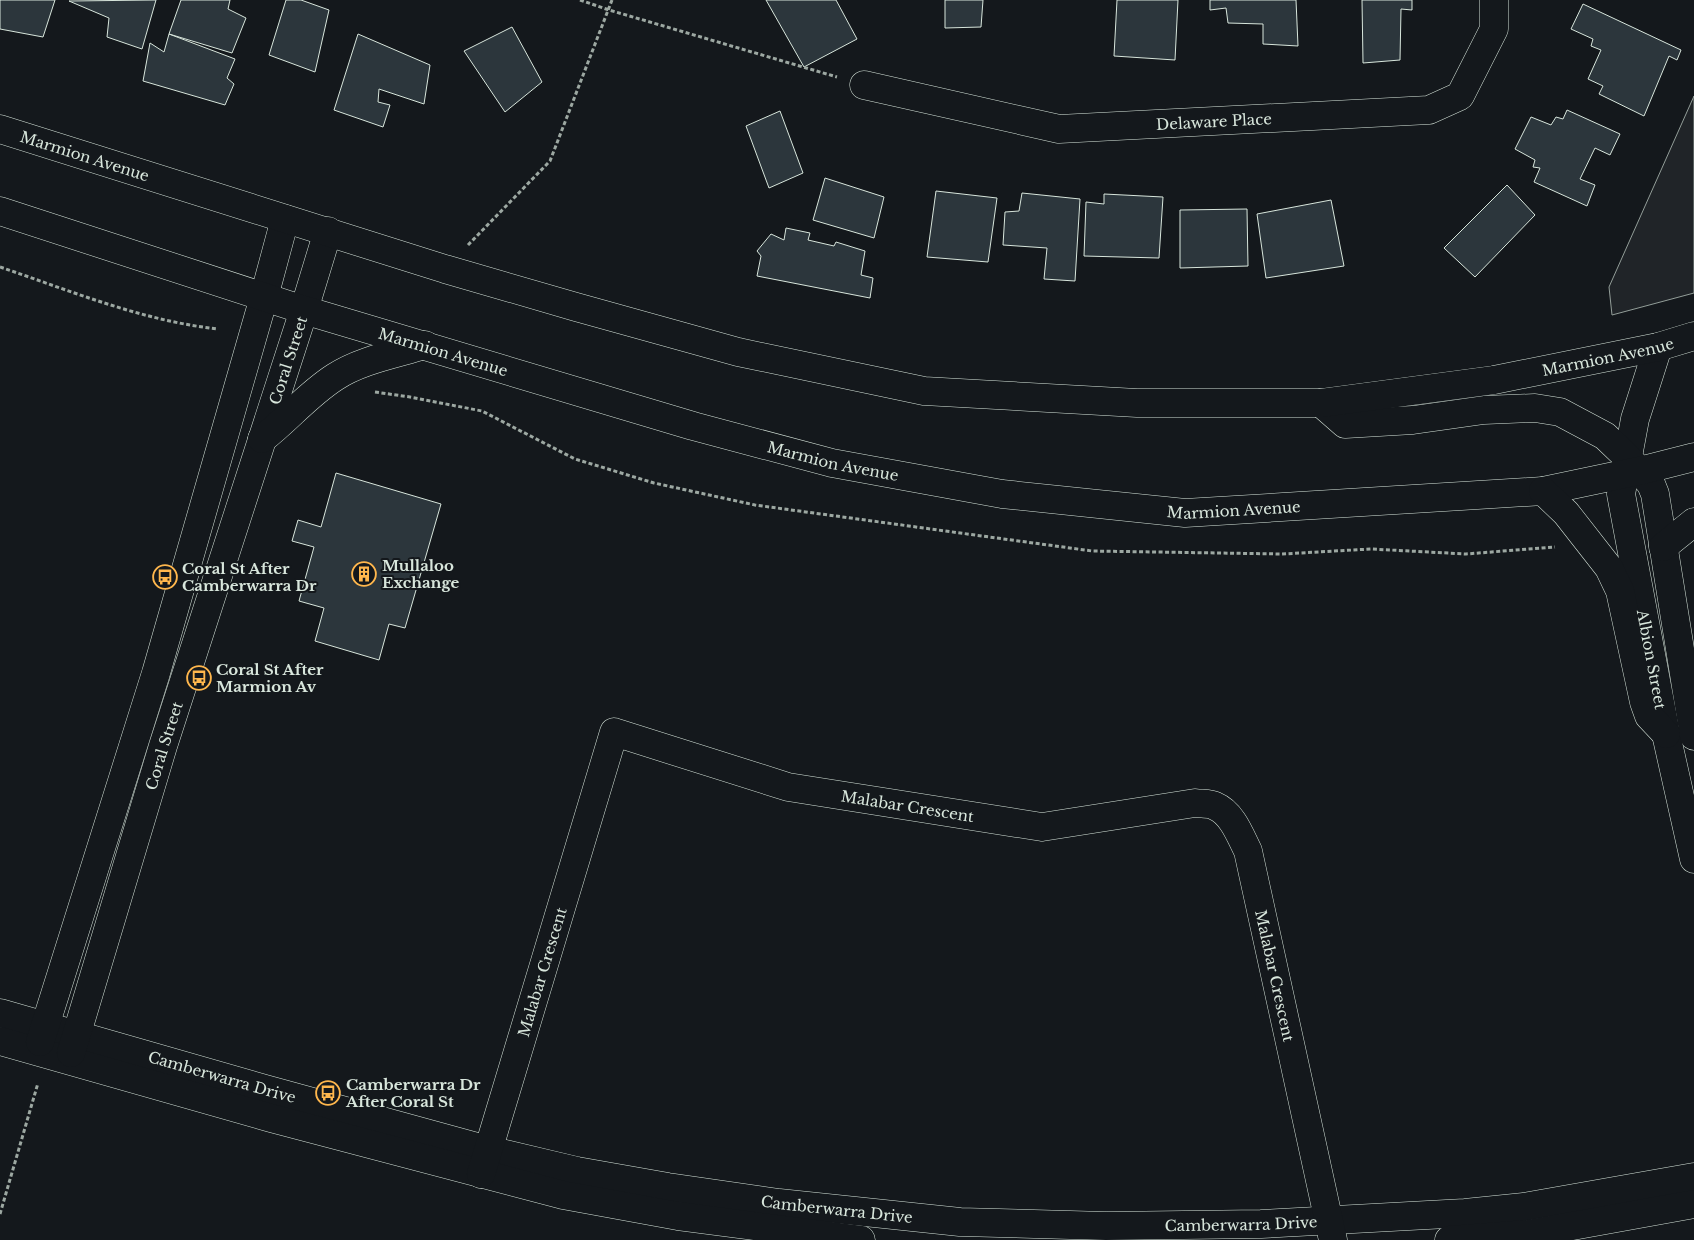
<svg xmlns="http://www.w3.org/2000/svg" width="1694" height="1240" viewBox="0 0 1694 1240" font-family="'Libre Baskerville',serif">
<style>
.green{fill:#202428;stroke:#939e99}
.building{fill:#2c363c;stroke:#d8e6dc}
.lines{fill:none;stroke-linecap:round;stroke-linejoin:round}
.minor-casing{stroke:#d8e6dc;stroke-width:29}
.highway-casing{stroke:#d8e6dc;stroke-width:29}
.path{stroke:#9da8a2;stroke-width:3;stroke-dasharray:4 2.5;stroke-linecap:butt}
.minor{stroke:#14181c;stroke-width:28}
.highway{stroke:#14181c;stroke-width:28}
.labels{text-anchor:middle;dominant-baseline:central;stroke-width:4;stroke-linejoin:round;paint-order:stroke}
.street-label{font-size:15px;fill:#d8e6dc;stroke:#14181c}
.poi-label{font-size:15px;font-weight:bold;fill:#d8e6dc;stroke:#14181c;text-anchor:start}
</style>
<rect width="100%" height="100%" fill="#14181c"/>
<path class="green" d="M1694,96V293L1612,315L1609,287Z"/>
<path class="building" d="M0,0H55L43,37L0,29Z
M156,0L142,49L107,37L109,18L69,1Z
M181,0H230L228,9L246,18L232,53L169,34Z
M286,0H301L329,10L315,72L269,55Z
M766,0H836L857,39L804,67Z
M945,0H983L981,27L945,28Z
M1117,0H1178L1175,60L1114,56Z
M1210,0H1296L1298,46L1263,44V24L1228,23L1226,8L1210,10Z
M1362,0H1412V10L1401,9L1400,60L1363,63Z
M1583,4L1681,50L1677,60L1669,56L1644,116L1599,94L1603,86L1588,79L1601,50L1591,46L1593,39L1571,29Z
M512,27L542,82L505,112L464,51Z
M169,34L235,59L227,78L234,84L225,105L143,81L150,43L164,52Z
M358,34L430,65L424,104L379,89L378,102L390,105L383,127L334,110Z
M1567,110L1620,134L1610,155L1595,148L1580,179L1595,185L1587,206L1534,182L1540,168L1533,167L1535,160L1515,149L1531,117L1551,125L1556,117L1563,119Z
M780,111L803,173L769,188L746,126Z
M825,178L884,197L874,238L813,220Z
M1507,185L1535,215L1475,277L1444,248Z
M936,191L997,198L988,262L927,257Z
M1022,193L1080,199L1075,281L1044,279L1047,248L1003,245L1005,212L1019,211Z
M1104,194L1163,197L1159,258L1084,256L1086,202L1104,204Z
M1331,200L1344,266L1266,278L1257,214Z
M1247,209L1248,266L1180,268V210Z
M786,228L810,233L808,240L834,246L836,242L865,251L861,275L873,278L870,298L757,276L761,256L757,251L771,234L784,240Z
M336,473L441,504L405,628L389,624L379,660L315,641L324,608L299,601L314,547L292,541L298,520L321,527Z"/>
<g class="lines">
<g class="minor-casing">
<g id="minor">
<path id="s1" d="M864,85L1059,129L1429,110L1460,96L1494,29V0"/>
<path id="s2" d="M1658,347L1635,419L1621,494L1666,734L1694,859"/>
<path d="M1321,403L1345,424L1413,420L1484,410L1535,408L1560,412L1605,436L1628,458L1651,484L1655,494L1694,736"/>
<path id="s3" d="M0,1013L265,1089L488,1150L577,1171L668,1187L779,1203L960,1222L1106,1226L1261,1224L1465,1213L1524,1207L1694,1177"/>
<path d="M0,1041L271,1118L563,1195L678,1216L861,1240"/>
<path d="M40,1042L156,673L264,297L285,219"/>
<path id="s4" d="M71,1053L163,746L304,310L328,231"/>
<path id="s5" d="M481,1174L614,732L788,787L1042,827L1195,803C1201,804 1210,803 1215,806C1232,813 1240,835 1248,851L1333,1240"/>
<path d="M1449,1240L1528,1234L1694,1204"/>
</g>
</g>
<g class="highway-casing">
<g id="highway">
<path id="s6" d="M0,129L445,269L576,307L738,352L924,391L1137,403H1321L1494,380L1658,347L1694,336"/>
<path id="s7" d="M0,211L304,310L693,426L832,463L1002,494L1185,513L1543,491L1643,470L1694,457"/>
<path d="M262,439C288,419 307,395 335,377C361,360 396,354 425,345"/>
<path d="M1543,491L1566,513L1609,568L1620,591L1644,702L1649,716L1666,734"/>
<path d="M1663,547L1694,522"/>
</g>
</g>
<path class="path" d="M580,0L609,10L837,77
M468,245L550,161L612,0
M0,267C71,291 143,321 218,329
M375,392L410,397L482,411L575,459L654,483L755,505L1092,551L1282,554L1371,549L1466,554L1555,547
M0,1214L38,1083"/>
<use href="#minor" class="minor"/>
<use href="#highway" class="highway"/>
</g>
<defs>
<g id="building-ring" transform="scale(1.25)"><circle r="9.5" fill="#14181c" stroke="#ffb74d" stroke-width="1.5"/><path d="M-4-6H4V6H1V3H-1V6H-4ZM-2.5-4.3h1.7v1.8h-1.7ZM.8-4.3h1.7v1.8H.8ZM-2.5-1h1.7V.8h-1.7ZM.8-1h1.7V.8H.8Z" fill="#ffb74d"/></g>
<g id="bus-ring" transform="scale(1.25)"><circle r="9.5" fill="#14181c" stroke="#ffb74d" stroke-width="1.5"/><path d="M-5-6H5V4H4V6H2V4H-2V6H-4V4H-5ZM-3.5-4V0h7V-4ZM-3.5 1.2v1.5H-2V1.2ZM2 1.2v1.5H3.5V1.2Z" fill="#ffb74d"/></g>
</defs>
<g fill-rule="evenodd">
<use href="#building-ring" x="364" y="574"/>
<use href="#bus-ring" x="165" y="577"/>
<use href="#bus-ring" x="199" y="678"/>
<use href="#bus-ring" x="328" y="1093"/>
</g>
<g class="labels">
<g class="street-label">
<text stroke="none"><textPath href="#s1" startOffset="355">Delaware Place</textPath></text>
<text stroke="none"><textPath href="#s6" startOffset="89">Marmion Avenue</textPath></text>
<text stroke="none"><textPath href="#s7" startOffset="465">Marmion Avenue</textPath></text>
<text stroke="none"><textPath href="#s6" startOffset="1649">Marmion Avenue</textPath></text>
<text stroke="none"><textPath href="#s4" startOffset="726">Coral Street</textPath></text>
<text stroke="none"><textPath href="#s7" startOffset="870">Marmion Avenue</textPath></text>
<text stroke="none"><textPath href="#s7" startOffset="1275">Marmion Avenue</textPath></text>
<text stroke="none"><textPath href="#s2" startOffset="320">Albion Street</textPath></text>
<text stroke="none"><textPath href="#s4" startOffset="321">Coral Street</textPath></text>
<text stroke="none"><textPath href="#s5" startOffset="765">Malabar Crescent</textPath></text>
<text stroke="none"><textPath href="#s5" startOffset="211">Malabar Crescent</textPath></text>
<text stroke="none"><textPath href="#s5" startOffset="1261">Malabar Crescent</textPath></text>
<text stroke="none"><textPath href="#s3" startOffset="231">Camberwarra Drive</textPath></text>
<text stroke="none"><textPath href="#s3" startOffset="861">Camberwarra Drive</textPath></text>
<text stroke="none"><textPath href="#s3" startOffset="1266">Camberwarra Drive</textPath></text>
</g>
<g class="poi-label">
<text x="382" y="565">Mullaloo<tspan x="382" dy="17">Exchange</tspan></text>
<text x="182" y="568">Coral St After<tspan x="182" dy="17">Camberwarra Dr</tspan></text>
<text x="216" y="669">Coral St After<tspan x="216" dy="17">Marmion Av</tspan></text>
<text x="346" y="1084">Camberwarra Dr<tspan x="346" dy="17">After Coral St</tspan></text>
</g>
</g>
</svg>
